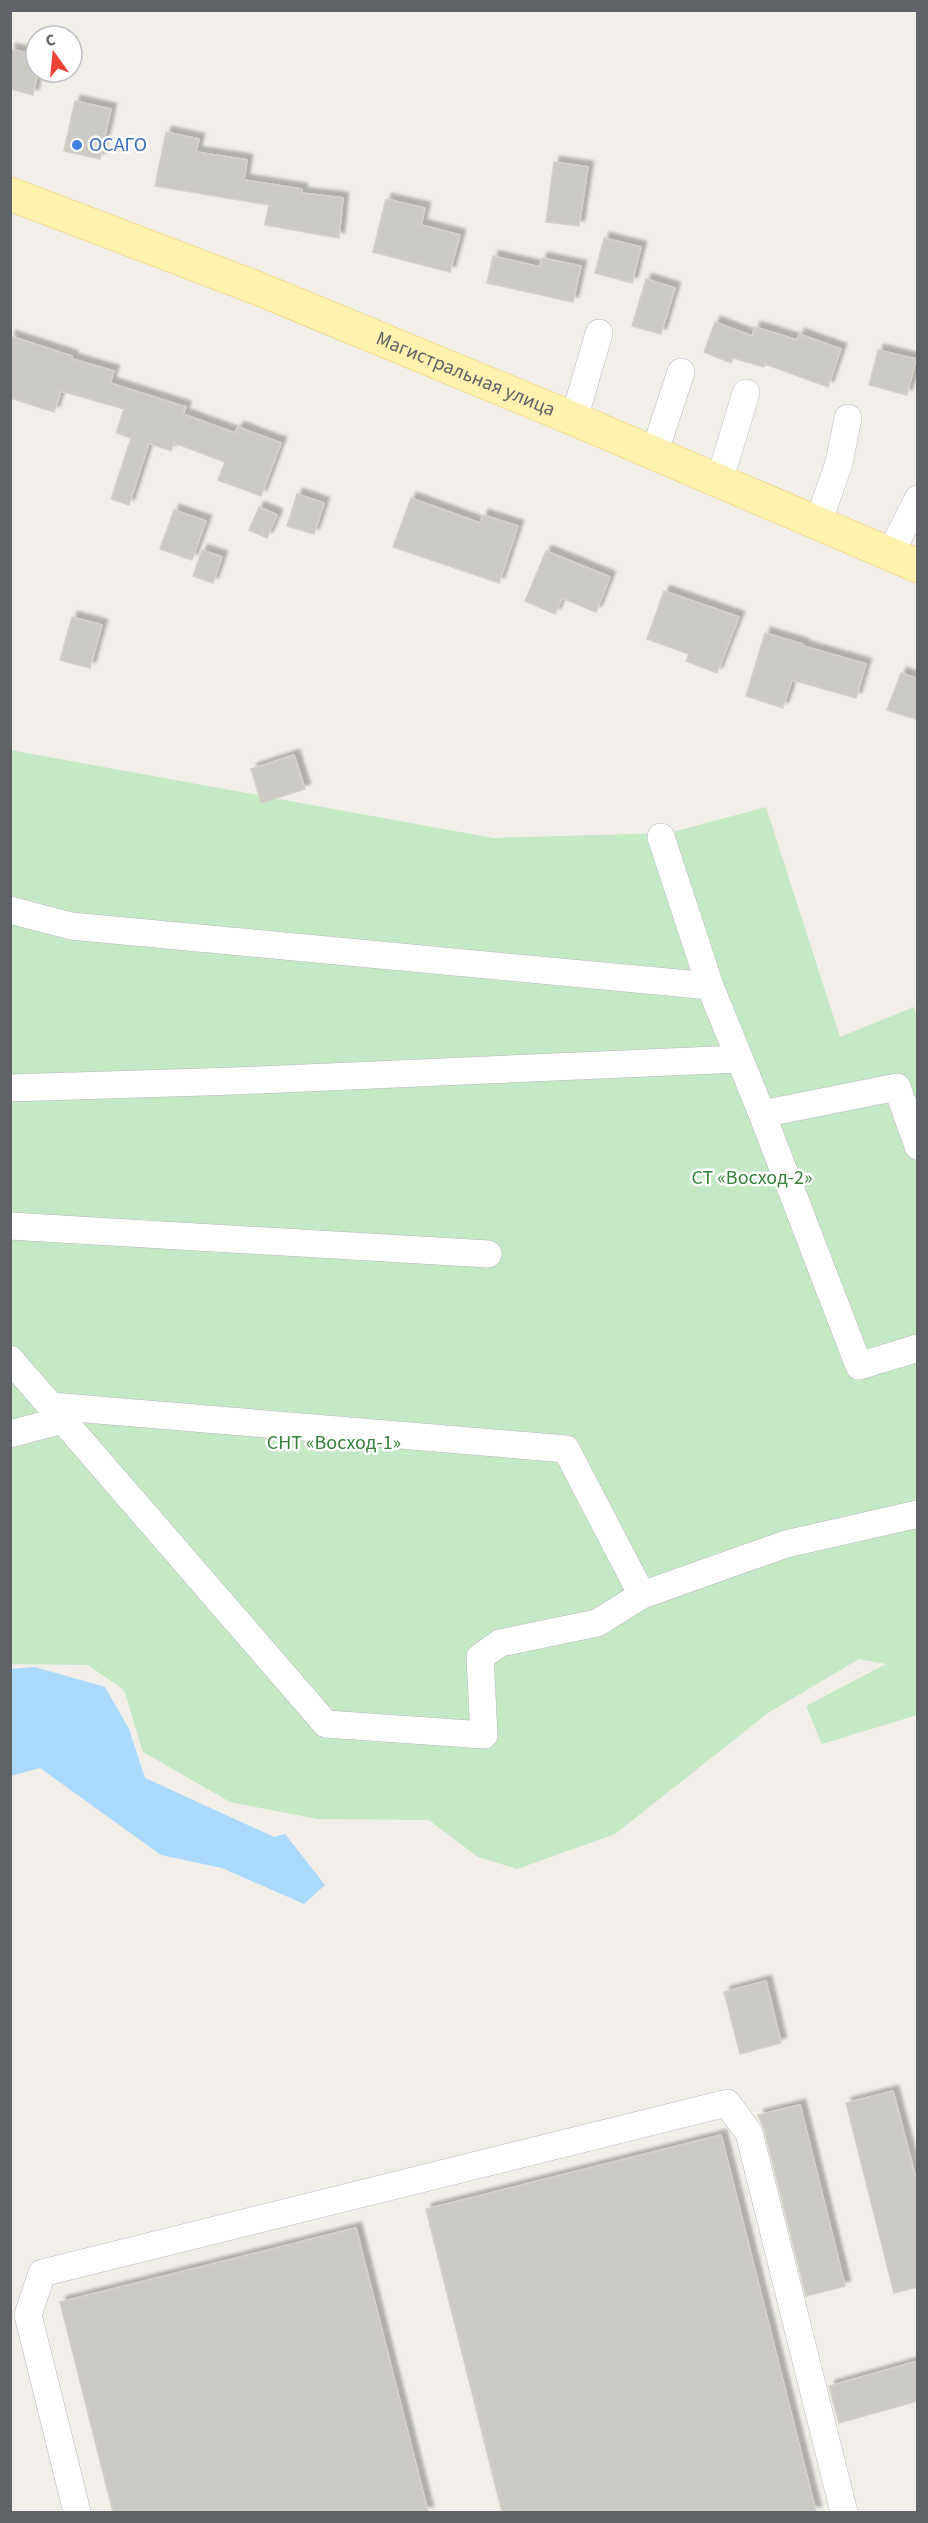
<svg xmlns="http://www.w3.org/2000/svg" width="928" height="2523" viewBox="0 0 928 2523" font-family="'Source Sans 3',sans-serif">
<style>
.green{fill:#c5e8c5}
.water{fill:#aadaff}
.building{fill:#cccac5;stroke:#d6d1c6;stroke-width:1.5;filter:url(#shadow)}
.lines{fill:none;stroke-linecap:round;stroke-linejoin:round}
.minor-casing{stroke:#b5b8bc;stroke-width:28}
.major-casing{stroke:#f2c960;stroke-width:34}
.minor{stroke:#fff;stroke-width:27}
.major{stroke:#fff2af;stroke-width:33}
.shop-dot{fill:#3f7fe0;stroke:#fff;stroke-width:2}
.labels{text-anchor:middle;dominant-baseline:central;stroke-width:5;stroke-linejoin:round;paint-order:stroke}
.shop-label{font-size:20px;fill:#366cbe;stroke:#fff;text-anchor:start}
.street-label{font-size:20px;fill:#5f6368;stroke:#fff}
.park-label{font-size:20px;fill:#348238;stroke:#fff}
</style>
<defs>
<filter id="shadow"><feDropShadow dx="5.5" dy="-5.5" stdDeviation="1.5" flood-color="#0004"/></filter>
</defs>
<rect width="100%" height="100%" fill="#f1efe8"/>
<path class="green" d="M10,750L493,838L669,833L766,807L840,1037L914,1007L917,1017V1715L822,1744L806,1706L886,1664L859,1659L768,1713L615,1834L517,1869L478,1857L429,1820L318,1819L230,1802L143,1752L124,1690L88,1665L11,1664Z"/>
<path class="water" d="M35,1667L105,1687L129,1729L145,1778L274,1837L285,1834L325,1885L304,1904L222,1868L161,1855L40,1768L11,1776V1669Z"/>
<path class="building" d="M10,49L36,55V72H38L33,95L10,89Z
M75,101L111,109L100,159L64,151Z
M166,132L199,139L196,152L247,160L244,180L302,189L301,193L343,198L339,238L265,225L269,205L155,186Z
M554,162L588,167L579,226L546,222Z
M386,199L425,208L421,225L460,235L450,272L373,252Z
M604,238L641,247L632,283L595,273Z
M493,256L540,267L542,258L581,266L573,302L487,283Z
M646,279L675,288L661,334L632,326Z
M715,322L752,336L755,327L797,340L799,334L841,349L828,387L765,364L764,367L733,358L731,363L704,352Z
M10,336L72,356V359L114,371L110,383L186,407L183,414L235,433L238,427L281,443L261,496L218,480L225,462L174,443L171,451L149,443L129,505L111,499L131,438L116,433L124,409L61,391L54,412L10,398Z
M878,350L916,359L907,395L869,385Z
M297,494L324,503L314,534L287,526Z
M411,498L480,523L483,515L518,526L499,583L393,547Z
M259,507L277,515L267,538L249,530Z
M174,510L206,521L192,560L160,549Z
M202,550L222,557L213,583L193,576Z
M546,551L610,577L596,612L562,598L555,614L525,601Z
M664,591L739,617L717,673L686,661L689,654L647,639Z
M72,617L102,625L90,668L60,660Z
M765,633L803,644V646L866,664L856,698L792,680L783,708L746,696Z
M901,673L918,679V720L887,710Z
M294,755L305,789L261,803L251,769Z
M766,1981L781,2043L740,2054L724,1992Z
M893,2091L918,2186V2287L894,2293L846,2103Z
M800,2105L845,2286L806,2296L764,2129L758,2115Z
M721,2135L816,2512H502L426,2209Z
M356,2228L428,2512H113L60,2302Z
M918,2361V2401L839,2423L829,2386Z"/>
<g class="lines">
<g class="minor-casing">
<path id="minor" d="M574,419L599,333
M654,454L681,372
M719,482L746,393
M818,523L839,463L848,418
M890,554L918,499
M661,837L710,986
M10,910L71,926L710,986L762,1114L897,1087L918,1146
M10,1088L235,1081L739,1059
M762,1114L859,1366L918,1348
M10,1226L488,1254
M10,1359L326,1724L484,1735L480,1657L500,1643L597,1623L642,1595L786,1544L918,1514
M51,1406L566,1449L642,1595
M10,1434L63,1420
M77,2512L28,2315L42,2273L727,2103L749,2133L844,2512"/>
</g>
<g class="major-casing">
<g id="major">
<path id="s1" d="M10,194L257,288L574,419L918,566"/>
</g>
</g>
<use href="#minor" class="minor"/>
<use href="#major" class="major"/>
</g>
<circle class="shop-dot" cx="77" cy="145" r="6"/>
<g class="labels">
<g class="shop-label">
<text x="89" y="145">ОСАГО</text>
</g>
<g class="street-label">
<text stroke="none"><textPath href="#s1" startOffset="490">Магистральная улица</textPath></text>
</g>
<g class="park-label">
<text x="752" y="1178">СТ «Восход-2»</text>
<text x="334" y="1443">СНТ «Восход-1»</text>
</g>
</g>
<rect width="928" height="2523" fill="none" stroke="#5f6368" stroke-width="24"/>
<g transform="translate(54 54) rotate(345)"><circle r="28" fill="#ffffff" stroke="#bfc1c3" stroke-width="1.5"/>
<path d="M0-4.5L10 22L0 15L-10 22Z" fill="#ea4335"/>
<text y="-9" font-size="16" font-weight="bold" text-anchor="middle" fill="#5f6368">С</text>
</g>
</svg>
